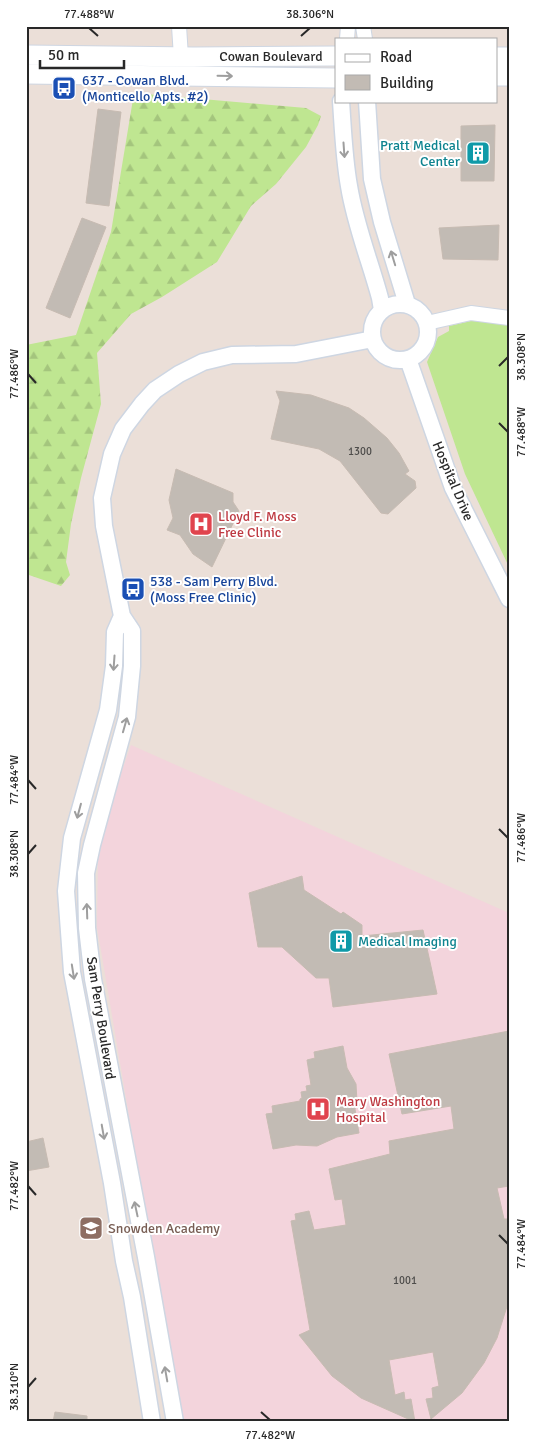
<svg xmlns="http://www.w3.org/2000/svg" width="535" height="1448" viewBox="0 0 535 1448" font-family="Signika,sans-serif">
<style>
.medical{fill:#f3d4dc}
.grass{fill:#bfe691}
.forest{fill:url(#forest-firs)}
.building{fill:#c2bbb4;stroke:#c7bbb2}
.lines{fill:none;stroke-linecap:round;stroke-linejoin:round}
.minor-casing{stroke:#ced6e2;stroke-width:16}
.tertiary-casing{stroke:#ced6e2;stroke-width:19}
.secondary-casing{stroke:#ced6e2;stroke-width:21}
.minor{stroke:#fff;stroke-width:14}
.tertiary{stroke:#fff;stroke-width:16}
.secondary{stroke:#fff;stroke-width:19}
.oneway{stroke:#9e9e9e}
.ticks{fill:none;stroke:#282828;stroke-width:2}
.labels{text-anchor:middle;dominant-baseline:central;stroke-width:4;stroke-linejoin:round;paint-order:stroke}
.number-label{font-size:11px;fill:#4e4d4b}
.street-label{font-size:14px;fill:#282828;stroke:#fff}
.transit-label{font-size:14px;fill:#164399;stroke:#fff;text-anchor:start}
.culture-label{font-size:14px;fill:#0d838f;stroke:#fff;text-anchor:end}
.health-label{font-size:14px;fill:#be3a42;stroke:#fff;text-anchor:start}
.education-label{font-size:14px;fill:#785e54;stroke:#fff;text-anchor:start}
.neatline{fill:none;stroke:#282828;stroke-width:2}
.ticks-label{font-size:12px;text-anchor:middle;fill:#282828}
</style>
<defs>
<pattern id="forest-firs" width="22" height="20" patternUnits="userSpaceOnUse" patternTransform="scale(1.25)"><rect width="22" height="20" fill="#bfe691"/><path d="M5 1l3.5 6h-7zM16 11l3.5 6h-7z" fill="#a4c57d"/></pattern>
</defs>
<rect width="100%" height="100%" fill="#ebdfd8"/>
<path class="medical" d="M131,745L509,913V1422H181L97,927L98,858L108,811Z"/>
<path class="grass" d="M471,321L495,322L509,326V567L465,474L427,362L438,337L449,331V326Z"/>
<path class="forest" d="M134,93L306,108L321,116L318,125L306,147L276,184L251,206L217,262L162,297L131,314L97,353L101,404L81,478L71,524L66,562L70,575L61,586L26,574V345L76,335L111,232Z"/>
<path class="building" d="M98,109L121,112L109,206L86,203Z
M495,125L494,181H461V126Z
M82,218L106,227L70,318L46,308Z
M499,225L498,260L443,259L439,228Z
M276,391L311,395L349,408L364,418L387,438L399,453L409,471L405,474L415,481L416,488L388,514L381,513L340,461L319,449L271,439L280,401Z
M176,469L233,493V502L239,511L212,567L193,554L180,535L167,530L173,518L169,500Z
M302,876L304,890L341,914L343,912L362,925V936L423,930L437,994L333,1007L329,978H316L282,947H258L249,893Z
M509,1031V1186L497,1188L504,1219H509V1300L497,1338L484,1363L462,1393L431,1419L426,1399L433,1398L432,1388L439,1386L433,1352L389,1360L395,1395L404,1392L405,1400L411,1399L415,1422L361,1398L332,1376L299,1335L310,1330L291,1221L296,1220L295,1214L309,1211L314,1230L346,1225L342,1199L335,1200L329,1169L390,1154L389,1141L454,1129L451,1106L402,1114L389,1054Z
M343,1046L347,1068L356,1084L357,1102L355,1109L359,1133L337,1137L317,1146L296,1145L273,1149L266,1114L273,1113L272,1106L300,1101V1099L302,1098L301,1092L307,1091L306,1086L311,1085L307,1060L315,1058L314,1052Z
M43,1138L49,1167L26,1171V1142Z
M55,1412L87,1416V1422H53Z"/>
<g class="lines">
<g class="minor-casing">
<path id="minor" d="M179,26L181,57
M363,26L365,39
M347,39L348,26
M427,323L471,313L509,318"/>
</g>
<g class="tertiary-casing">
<path id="tertiary" d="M341,101C343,130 344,158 349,186C355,224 370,261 380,298L382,310
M367,101L372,179L382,222L407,304
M372 332a28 28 0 1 1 56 0a28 28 0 1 1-56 0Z
M408,359L453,488L509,599
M122,616L115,632L114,666L108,710L72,838L66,891L72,972L112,1183L124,1261L132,1297L152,1422
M175,1422L146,1257L93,979L87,928L86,873L92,845L127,717L132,666V631L122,616L104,526L102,498L112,454L123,429L142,404L155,390L179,374L203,362L232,355L296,354L373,339"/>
</g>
<g class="secondary-casing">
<path id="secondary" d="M26,55L194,57L336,56
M496,57H509
M26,74L336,78
M496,76H509"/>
</g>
<use href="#minor" class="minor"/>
<use href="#tertiary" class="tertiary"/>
<use href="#secondary" class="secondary"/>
</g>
<defs><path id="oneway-shaft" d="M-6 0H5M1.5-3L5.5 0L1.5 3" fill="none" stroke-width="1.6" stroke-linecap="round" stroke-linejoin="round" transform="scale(1.25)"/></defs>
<g class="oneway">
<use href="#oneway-shaft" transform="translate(225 76) rotate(1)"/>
<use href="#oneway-shaft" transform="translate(344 150) rotate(86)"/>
<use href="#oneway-shaft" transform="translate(393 258) rotate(-107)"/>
<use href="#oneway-shaft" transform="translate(114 663) rotate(94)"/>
<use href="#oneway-shaft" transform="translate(125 725) rotate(-74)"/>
<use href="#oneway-shaft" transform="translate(79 811) rotate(105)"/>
<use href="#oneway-shaft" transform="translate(87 911) rotate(-92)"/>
<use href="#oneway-shaft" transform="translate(73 972) rotate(81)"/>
<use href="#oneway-shaft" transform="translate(103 1132) rotate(80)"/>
<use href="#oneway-shaft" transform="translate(136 1209) rotate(-102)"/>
<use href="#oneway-shaft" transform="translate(166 1374) rotate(-100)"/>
</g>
<path class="ticks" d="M89,28L98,36M301,36L310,28M499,366L508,357M28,374L36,383M499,423L508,432M28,780L36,789M499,829L508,838M28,854L36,845M28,1186L36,1195M499,1235L508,1244M28,1387L36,1378M261,1412L270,1420"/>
<defs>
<g id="bus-square" transform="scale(1.25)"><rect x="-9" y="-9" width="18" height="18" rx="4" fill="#1a4fb4" stroke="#fff"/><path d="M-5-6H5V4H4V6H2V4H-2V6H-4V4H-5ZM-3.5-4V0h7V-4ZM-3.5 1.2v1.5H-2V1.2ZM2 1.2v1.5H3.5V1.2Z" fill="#fff"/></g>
<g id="building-square" transform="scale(1.25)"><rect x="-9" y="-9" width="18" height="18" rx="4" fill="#0f9aa8" stroke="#fff"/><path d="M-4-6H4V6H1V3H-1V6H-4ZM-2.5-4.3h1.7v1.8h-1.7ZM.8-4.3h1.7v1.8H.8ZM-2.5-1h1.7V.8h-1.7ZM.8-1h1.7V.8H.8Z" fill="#fff"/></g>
<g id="hospital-square" transform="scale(1.25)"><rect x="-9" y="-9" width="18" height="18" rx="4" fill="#e0444e" stroke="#fff"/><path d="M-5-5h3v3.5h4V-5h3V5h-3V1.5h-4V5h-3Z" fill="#fff"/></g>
<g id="school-square" transform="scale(1.25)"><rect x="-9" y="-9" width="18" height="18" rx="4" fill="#8d6e63" stroke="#fff"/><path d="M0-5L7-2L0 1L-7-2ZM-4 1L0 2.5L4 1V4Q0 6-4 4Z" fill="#fff"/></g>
</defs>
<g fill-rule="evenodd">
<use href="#bus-square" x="64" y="88"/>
<use href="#building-square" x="478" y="153"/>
<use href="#hospital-square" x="201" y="524"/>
<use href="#bus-square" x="133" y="589"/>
<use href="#building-square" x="341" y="941"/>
<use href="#hospital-square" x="318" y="1109"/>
<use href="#school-square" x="91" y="1228"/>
</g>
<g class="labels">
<g class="number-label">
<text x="360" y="451">1300</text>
<text x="405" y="1280">1001</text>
</g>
<g class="street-label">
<text x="271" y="56">Cowan Boulevard</text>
<text transform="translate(453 481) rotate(67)">Hospital Drive</text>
<text transform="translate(101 1018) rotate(81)">Sam Perry Boulevard</text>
</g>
<g class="transit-label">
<text x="82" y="80">637 - Cowan Blvd.<tspan x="82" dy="16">(Monticello Apts. #2)</tspan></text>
<text x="150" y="581">538 - Sam Perry Blvd.<tspan x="150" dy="16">(Moss Free Clinic)</tspan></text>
</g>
<g class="culture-label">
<text x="460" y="145">Pratt Medical<tspan x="460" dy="16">Center</tspan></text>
<text x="358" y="941" text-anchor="start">Medical Imaging</text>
</g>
<g class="health-label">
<text x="218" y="516">Lloyd F. Moss<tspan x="218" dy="16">Free Clinic</tspan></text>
<text x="336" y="1101">Mary Washington<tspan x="336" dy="16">Hospital</tspan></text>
</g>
<g class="education-label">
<text x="108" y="1228">Snowden Academy</text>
</g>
</g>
<rect width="535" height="1448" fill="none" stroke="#ffffff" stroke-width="55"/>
<rect x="335" y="38" width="162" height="65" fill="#ffffff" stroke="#a9a9a9"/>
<rect x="345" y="54" width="25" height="8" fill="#ffffff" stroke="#a9a9a9"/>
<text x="380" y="62" font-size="15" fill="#282828">Road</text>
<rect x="345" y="75" width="25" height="15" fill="#c2bbb4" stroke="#a9a9a9"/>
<text x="380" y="88" font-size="15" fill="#282828">Building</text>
<path d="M40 60v8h84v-8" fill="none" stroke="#282828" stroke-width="2.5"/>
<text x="48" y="60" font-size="15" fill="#282828" stroke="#ffffff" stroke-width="4" paint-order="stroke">50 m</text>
<rect x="28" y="28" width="480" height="1392" class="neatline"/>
<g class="ticks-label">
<text x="89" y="18">77.488°W</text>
<text x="310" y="18">38.306°N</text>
<text transform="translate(521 357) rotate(-90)" y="4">38.308°N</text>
<text transform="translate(14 374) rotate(-90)" y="4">77.486°W</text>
<text transform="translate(521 432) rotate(-90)" y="4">77.488°W</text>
<text transform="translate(14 780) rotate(-90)" y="4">77.484°W</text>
<text transform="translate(521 838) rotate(-90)" y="4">77.486°W</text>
<text transform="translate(14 854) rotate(-90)" y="4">38.308°N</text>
<text transform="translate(14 1186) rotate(-90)" y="4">77.482°W</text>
<text transform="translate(521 1244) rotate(-90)" y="4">77.484°W</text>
<text transform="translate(14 1387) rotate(-90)" y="4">38.310°N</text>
<text x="270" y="1439">77.482°W</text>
</g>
</svg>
